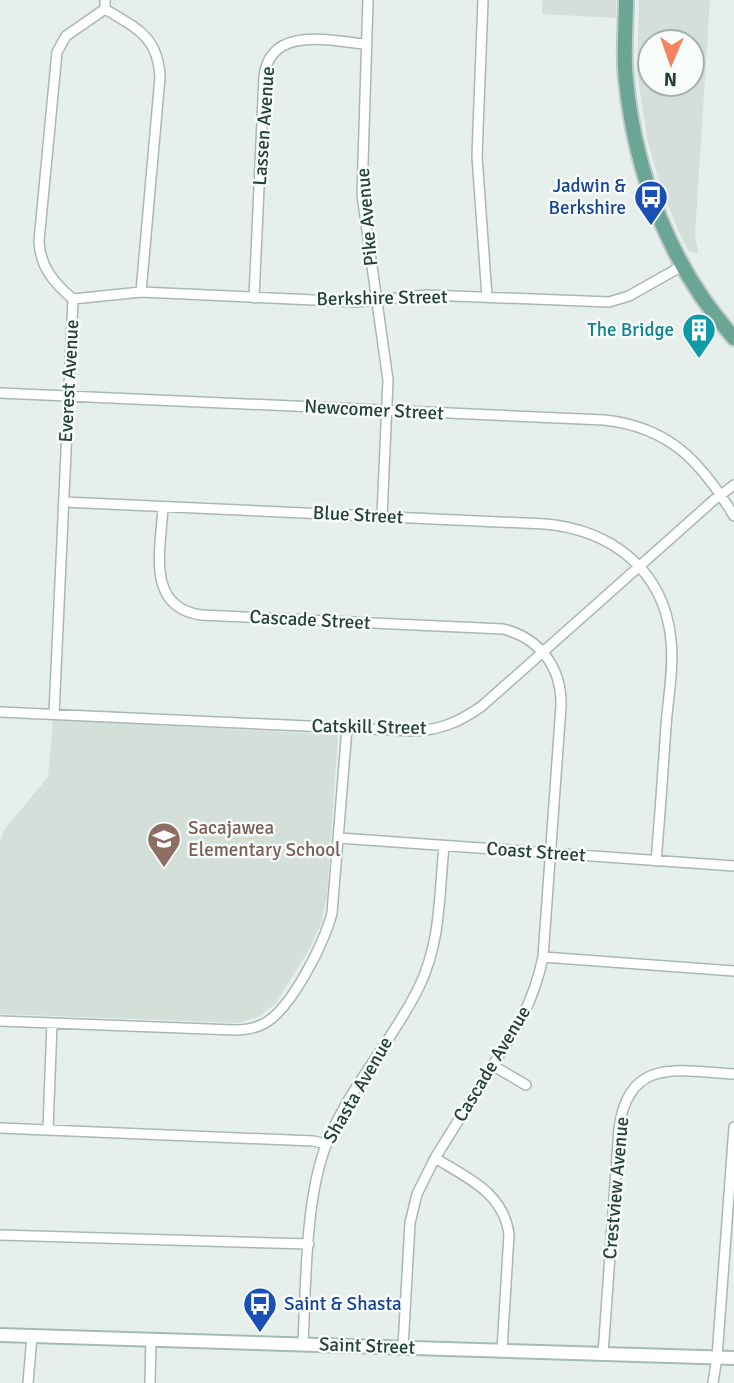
<svg xmlns="http://www.w3.org/2000/svg" width="734" height="1383" viewBox="0 0 734 1383" font-family="Signika,sans-serif">
<style>
.built{fill:#d4dfda;fill-rule:evenodd}
.lines{fill:none;stroke-linecap:round;stroke-linejoin:round}
.street-casing{stroke:#a8b8b2;stroke-width:12}
.secondary-casing{stroke:#a4bbb3;stroke-width:16}
.primary-casing{stroke:#c2cac8;stroke-width:18}
.street{stroke:#fff;stroke-width:9}
.secondary{stroke:#fff;stroke-width:12}
.primary{stroke:#6aa596;stroke-width:14}
.labels{text-anchor:middle;dominant-baseline:central;stroke-width:5;stroke-linejoin:round;paint-order:stroke}
.street-label{font-size:19px;fill:#24423a;stroke:#f7fbf9}
.transit-label{font-size:19px;fill:#164399;stroke:#f7fbf9;text-anchor:end}
.culture-label{font-size:19px;fill:#0d838f;stroke:#f7fbf9;text-anchor:end}
.education-label{font-size:19px;fill:#785e54;stroke:#f7fbf9;text-anchor:start}
</style>
<rect width="100%" height="100%" fill="#e6efeb"/>
<path class="built" d="M542,0H616V18L542,14Z
M639,0H710L695,235L698,253L689,252L678,230L662,191L647,139L637,71ZM650,42H692V84H650Z
M53,719L338,735L327,896L321,924L310,948L276,1003L260,1016L239,1023L0,1014V842L4,830L48,777Z"/>
<g class="lines">
<g class="street-casing">
<path id="street" d="M368,0L362,195L388,380L382,516
M483,0L477,156L487,297
M105,9C136,28 158,36 160,77L141,292
M254,298L264,77C270,25 330,41 366,44
M73,299L141,292L357,302L427,295L609,302L629,296L682,266
M0,393L604,420C670,427 701,462 734,516
M64,502L545,524C612,530 664,570 671,640C674,668 668,698 666,726C663,771 660,816 656,861
M163,507C161,548 145,607 201,615L503,629C540,638 562,668 561,706L543,957C538,982 530,1003 518,1025L435,1158L417,1194L410,1223L403,1347
M0,712L415,731C441,730 461,721 482,706L715,499L734,485
M54,714L73,299C54,283 40,267 39,241L57,52L66,36L105,9V0
M339,838L734,866
M543,957L734,971
M0,1021L234,1030C245,1030 255,1029 265,1023C292,1008 324,943 332,913L347,728
M492,1065L526,1085
M0,1128L313,1141L326,1144
M48,1129L52,1023
M435,1158C467,1178 503,1192 509,1234L502,1350
M0,1235L309,1244
M303,1344C306,1285 305,1196 327,1143C349,1087 393,1041 419,987C441,942 439,895 444,846
M603,1354L619,1128C629,1056 679,1071 734,1074
M28,1383L32,1336
M150,1383L151,1339
M713,1383L717,1357L734,1127"/>
</g>
<g class="secondary-casing">
<path id="secondary" d="M0,1335L734,1358"/>
</g>
<g class="primary-casing">
<path id="primary" d="M626,0C626,26 623,54 626,80C635,174 671,268 734,338"/>
</g>
<use href="#street" class="street"/>
<use href="#secondary" class="secondary"/>
<use href="#primary" class="primary"/>
</g>
<defs>
<g id="bus-pin" transform="scale(1.75)"><path d="M0 17L-7.5 6A9.5 9.5 0 1 1 7.5 6Z" fill="#1a4fb4" stroke="#f7fbf9"/><path d="M-5-6H5V4H4V6H2V4H-2V6H-4V4H-5ZM-3.5-4V0h7V-4ZM-3.5 1.2v1.5H-2V1.2ZM2 1.2v1.5H3.5V1.2Z" fill="#fff"/></g>
<g id="building-pin" transform="scale(1.75)"><path d="M0 17L-7.5 6A9.5 9.5 0 1 1 7.5 6Z" fill="#0f9aa8" stroke="#f7fbf9"/><path d="M-4-6H4V6H1V3H-1V6H-4ZM-2.5-4.3h1.7v1.8h-1.7ZM.8-4.3h1.7v1.8H.8ZM-2.5-1h1.7V.8h-1.7ZM.8-1h1.7V.8H.8Z" fill="#fff"/></g>
<g id="school-pin" transform="scale(1.75)"><path d="M0 17L-7.5 6A9.5 9.5 0 1 1 7.5 6Z" fill="#8d6e63" stroke="#f7fbf9"/><path d="M0-5L7-2L0 1L-7-2ZM-4 1L0 2.5L4 1V4Q0 6-4 4Z" fill="#fff"/></g>
</defs>
<g fill-rule="evenodd">
<use href="#bus-pin" x="651" y="197"/>
<use href="#building-pin" x="699" y="330"/>
<use href="#school-pin" x="164" y="839"/>
<use href="#bus-pin" x="260" y="1304"/>
</g>
<g class="labels">
<g class="street-label">
<text transform="translate(264 126) rotate(-86)">Lassen Avenue</text>
<text transform="translate(367 217) rotate(-95)">Pike Avenue</text>
<text transform="translate(382 298) rotate(-1)">Berkshire Street</text>
<text transform="translate(69 381) rotate(-87)">Everest Avenue</text>
<text transform="translate(374 410) rotate(3)">Newcomer Street</text>
<text transform="translate(358 515) rotate(3)">Blue Street</text>
<text transform="translate(310 620) rotate(3)">Cascade Street</text>
<text transform="translate(369 727) rotate(1)">Catskill Street</text>
<text transform="translate(536 852) rotate(4)">Coast Street</text>
<text transform="translate(492 1064) rotate(-59)">Cascade Avenue</text>
<text transform="translate(358 1090) rotate(-60)">Shasta Avenue</text>
<text transform="translate(616 1188) rotate(-85)">Crestview Avenue</text>
<text transform="translate(367 1346) rotate(2)">Saint Street</text>
</g>
<g class="transit-label">
<text x="626" y="186">Jadwin &amp;<tspan x="626" dy="22">Berkshire</tspan></text>
<text x="284" y="1304" text-anchor="start">Saint &amp; Shasta</text>
</g>
<g class="culture-label">
<text x="674" y="330">The Bridge</text>
</g>
<g class="education-label">
<text x="188" y="828">Sacajawea<tspan x="188" dy="22">Elementary School</tspan></text>
</g>
</g>
<g transform="translate(671 63) rotate(182)"><circle r="33" fill="#f7fbf9" stroke="#a3b1ad" stroke-width="2"/>
<path d="M0-5L12 26L0 18L-12 26Z" fill="#f4845f"/>
<text y="-10" font-size="19" font-weight="bold" text-anchor="middle" fill="#24423a">N</text>
</g>
</svg>
